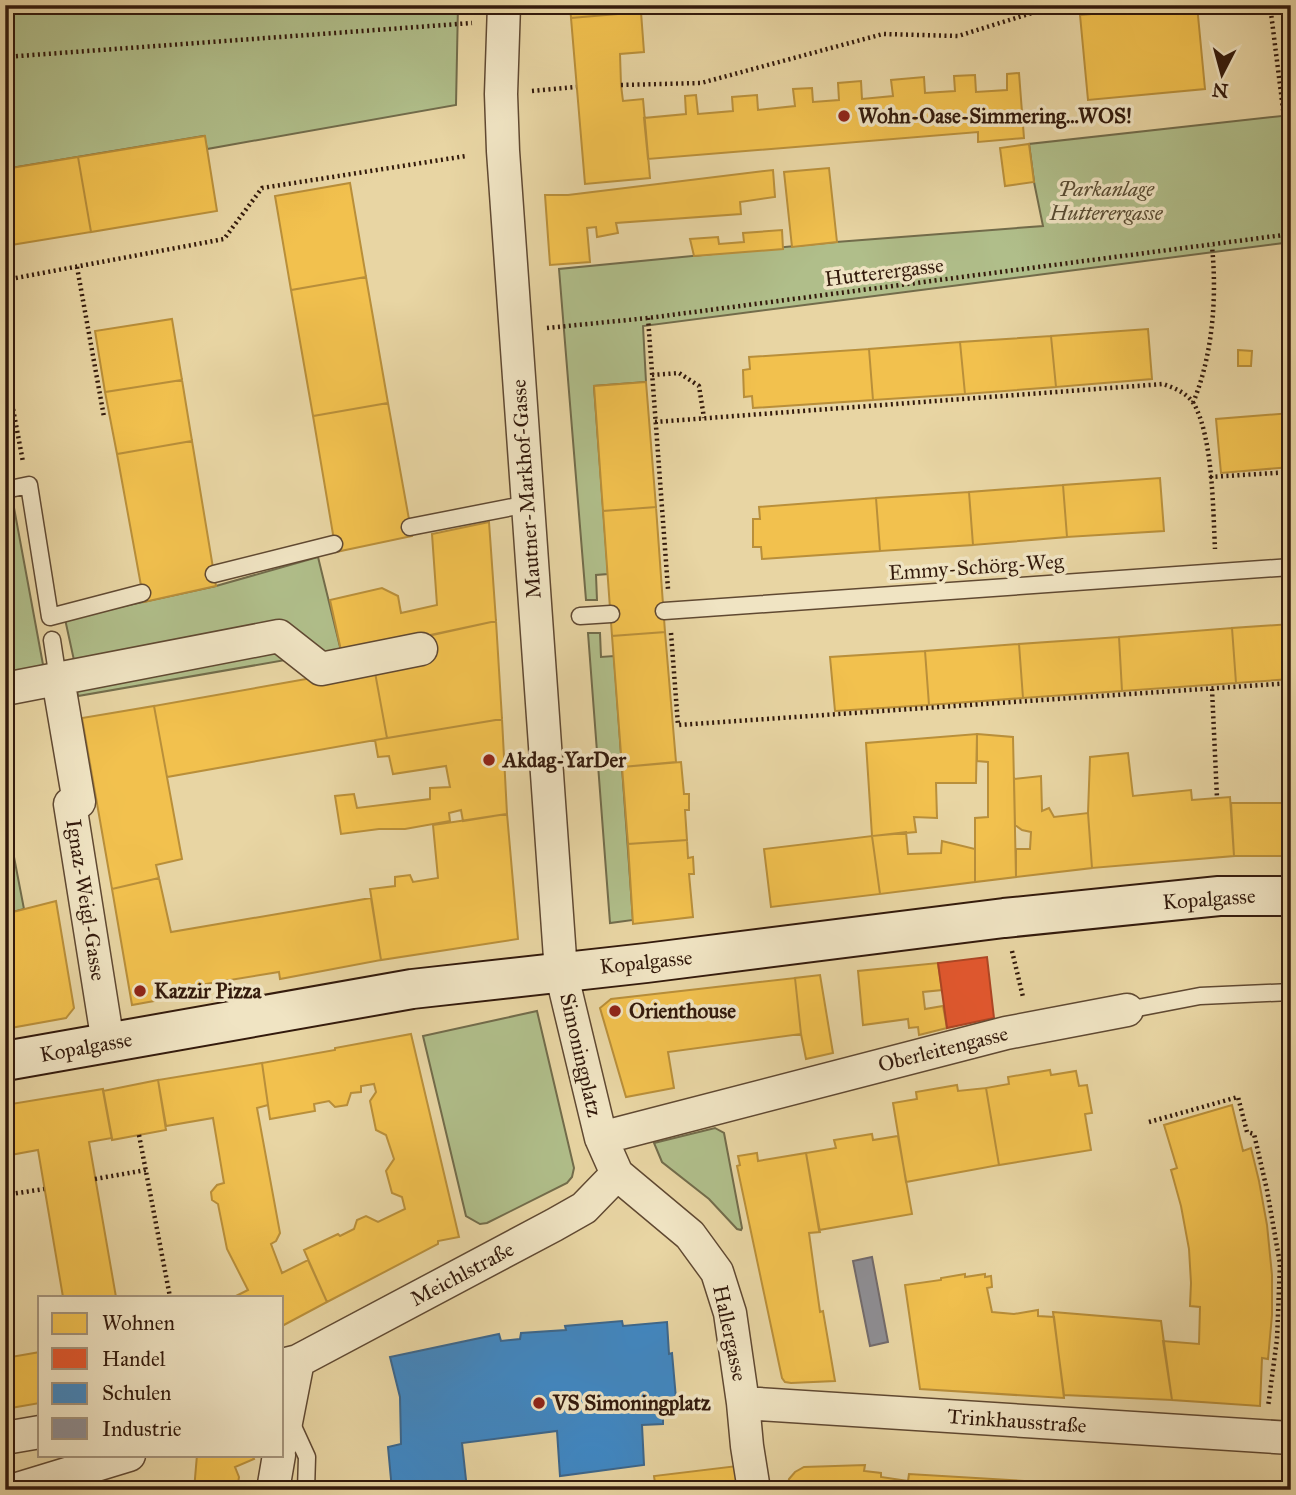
<svg xmlns="http://www.w3.org/2000/svg" width="1296" height="1495" viewBox="0 0 1296 1495" font-family="'IM FELL Great Primer',serif">
<style>
.green{fill:#b0be8a;stroke:#726c4b;stroke-width:2}
.homes{fill:#f2c14e;stroke:#b98f3a;stroke-width:2}
.shops{fill:#e4572e;stroke:#af4524;stroke-width:2}
.schools{fill:#3f88c5;stroke:#3b678e;stroke-width:2}
.industry{fill:#8d8d92;stroke:#726a6a;stroke-width:2}
.lines{fill:none;stroke-linecap:round;stroke-linejoin:round}
.lane-casing{stroke:#604932;stroke-width:19}
.street-casing{stroke:#604932;stroke-width:35}
.secondary-casing{stroke:#331a0c;stroke-width:42}
.path{stroke:#331a0c;stroke-width:4.5;stroke-dasharray:2 3.5;stroke-linecap:butt}
.lane{stroke:#f0e4c3;stroke-width:16}
.street{stroke:#f0e4c3;stroke-width:32}
.secondary{stroke:#f0e4c3;stroke-width:38}
.poi-dot{fill:#8f2418;stroke:#f0e4c3;stroke-width:2.5}
.labels{text-anchor:middle;dominant-baseline:central;stroke-width:7;stroke-linejoin:round;paint-order:stroke}
.poi-label{font-size:21px;font-weight:bold;fill:#331a0c;stroke:#f0e4c3;text-anchor:start}
.park-label{font-size:21px;font-style:italic;fill:#584b32;stroke:#f0e4c3}
.street-label{font-size:21px;fill:#331a0c;stroke:#f0e4c3}
</style>
<rect width="100%" height="100%" fill="#e8d5a3"/>
<filter id="stains"><feTurbulence type="fractalNoise" baseFrequency=".00286" numOctaves="4"/><feColorMatrix values="0 0 0 0 .2 0 0 0 0 .09 0 0 0 0 .02 0 0 0 .5 -.17"/></filter>
<radialGradient id="worn" r=".72"><stop offset=".6" stop-color="#630" stop-opacity="0"/><stop offset="1" stop-color="#630" stop-opacity=".3"/></radialGradient>
<path class="green" d="M5,5H458L456,105L207,149L204,136L5,169Z
M1291,115V242L643,326L646,382L594,386L608,574L596,575L597,600H586L559,269L836,242L1043,226L1034,182L1029,144Z
M12,497L44,670L5,677V498Z
M318,557L342,655L322,661L290,637L75,665L65,619L216,586Z
M588,633H600L601,657L614,656L633,920L610,923Z
M276,642L297,658L78,696L76,686Z
M5,857H14L24,909L5,914Z
M537,1011L574,1168L572,1177L567,1183L487,1223L480,1224L466,1216L423,1036Z
M715,1128L724,1133L742,1228L741,1230L737,1229L709,1199L662,1162L654,1143Z"/>
<path class="homes" d="M570,5H640L641,12L571,18Z
M1197,5L1205,89L1088,100L1080,15Z
M641,12L644,52L620,54L621,85L623,101L643,99L650,178L585,184L571,18Z
M1019,73L1024,138L978,142V132L648,159L644,118L686,114L685,96L696,95L698,114L733,111L732,97L757,95L758,110L795,106L793,89L812,88L813,102L839,100L838,83L861,81L862,99L893,96L891,80L924,77L925,93L955,91L954,76L975,75L976,92L1007,90V74Z
M205,136L217,211L91,232L78,157Z
M1029,144L1034,182L1005,186L1000,148Z
M78,157L91,232L5,246V169Z
M829,168L837,242L792,247L784,172Z
M773,170L775,197L740,202L741,214L616,223L618,233L597,237L596,227L587,228L590,262L550,265L545,195H568Z
M350,183L366,277L291,290L275,196Z
M782,230L783,249L694,256L690,239L718,237L719,244L744,242L743,233Z
M366,277L388,403L313,416L291,290Z
M172,319L182,380L105,392L95,331Z
M1148,329L1152,379L1056,387L1051,336Z
M1051,336L1056,387L965,394L960,342Z
M960,342L965,394L873,400L869,349Z
M869,349L873,400L753,408L752,396L744,397L743,370L750,369L749,357Z
M1238,350L1252,351L1251,366H1238Z
M182,380L192,441L117,454L105,392Z
M646,382L656,507L603,511L594,386Z
M388,403L412,536L336,552L313,416Z
M1291,413V467L1221,473L1216,419Z
M192,441L216,586L144,602L117,454Z
M1160,478L1164,531L1067,537L1063,485Z
M1063,485L1067,537L973,545L969,492Z
M969,492L973,545L880,551L876,498Z
M876,498L880,551L762,559L761,547H753V519H760L759,507Z
M656,507L665,632L612,636L603,511Z
M489,522L496,621L342,655L330,600L382,588L398,596L401,613L437,605L432,534Z
M496,621L502,719L387,738L374,667L421,637Z
M1291,624V679L1236,683L1232,628Z
M1232,628L1236,683L1122,691L1119,637Z
M665,632L676,762L622,767L612,636Z
M1119,637L1122,691L1023,698L1019,644Z
M1019,644L1023,698L929,705L925,651Z
M925,651L929,705L835,711L830,657Z
M374,667L387,738L167,777L154,706Z
M154,706L182,859L156,865L159,878L112,889L82,718Z
M502,719L507,814L463,821L461,810L449,813L450,821L405,829H379L341,834L335,796L354,794L357,808L430,799V788L450,787L446,766L393,774L389,756L378,757L375,740Z
M977,734L1013,737L1016,877L975,882V818L988,817V762L977,761Z
M977,734L976,783H936L937,818L914,817L916,832L872,836L866,743Z
M1128,753L1133,796L1191,790L1192,800L1230,797L1234,856L1092,868L1088,813L1090,757Z
M681,762L684,794H689V810H685L687,840L628,844L622,767Z
M1041,776L1042,811L1049,808L1054,817L1088,813L1092,868L1016,877V849H1030L1031,832L1022,830L1015,825L1014,779Z
M1231,803H1291V856H1234Z
M507,814L518,939L381,960L370,889L395,886V877L410,875L413,882L438,878L433,825Z
M906,832L908,854L941,853L942,841L975,849V882L880,894L872,836Z
M872,836L880,894L771,907L764,849Z
M687,840L688,858L693,857L694,874H689L693,917L633,924L628,844Z
M159,878L171,932L371,898L381,960L280,979L279,972L181,988L182,996L132,1005L112,889Z
M56,901L74,1008L66,1018L5,1029V967L7,966L5,952V914Z
M938,963L942,990L923,992L925,1009L943,1006L947,1028L919,1035L918,1027L909,1028L908,1019L863,1025L858,971Z
M820,975L833,1053L806,1059L801,1034L795,978Z
M795,978L801,1034L668,1052L674,1088L626,1097L600,1008L611,999Z
M411,1034L459,1237L438,1241V1244L327,1302L304,1250L338,1234L340,1236L354,1229L357,1220L366,1216L378,1222L405,1209L402,1197L392,1193L386,1171L394,1159L386,1135L376,1130L370,1101L376,1092L374,1084L361,1086V1092L351,1093L347,1105L335,1107L329,1101L314,1104L315,1111L270,1119L262,1063L335,1050V1048Z
M262,1063L268,1105L257,1108L280,1233L276,1241L271,1244L282,1273L308,1260L327,1302L282,1326V1297H234L248,1290L227,1249L218,1204L212,1200L211,1192L217,1185L224,1183L213,1118L166,1126L158,1080Z
M1050,1070L1051,1075L1076,1071L1079,1086L1087,1085L1092,1113L1085,1114L1091,1150L999,1165L986,1088L1009,1084L1008,1077Z
M158,1080L166,1130L112,1140L103,1091Z
M957,1085L958,1091L986,1088L999,1165L906,1182L893,1103L917,1099L916,1092Z
M103,1089L112,1138L89,1142L116,1297H63L38,1150L5,1156V1105Z
M1232,1105L1243,1151L1251,1148L1259,1181L1267,1225L1272,1275V1315L1268,1359L1262,1358L1260,1406L1172,1400L1163,1341L1199,1344L1200,1307L1190,1306L1191,1283L1189,1249L1181,1206L1171,1170L1177,1168L1164,1125Z
M872,1134L873,1140L898,1136L912,1214L819,1230L806,1153L836,1148L834,1140Z
M757,1153L758,1161L806,1153L820,1232L809,1233L820,1312L823,1311L835,1381L791,1383L785,1382L782,1378L737,1166L740,1165L738,1156Z
M965,1274V1277L985,1274V1277L991,1276L992,1287L987,1288L992,1312L1014,1314L1038,1310V1316L1054,1317L1064,1398L920,1389L905,1285L941,1280V1278Z
M1053,1312L1161,1321L1172,1400L1064,1395Z
M40,1352V1403L5,1409V1358Z
M197,1455H252L254,1459L235,1467L239,1477L237,1490H194Z
M865,1465L864,1471L881,1473V1477L908,1481L909,1474L1074,1484L1075,1488L1099,1490H787L789,1479L795,1472L804,1467Z
M737,1466L741,1485H735V1490H656L654,1476Z
M623,1481L624,1490H554Z
M1160,1482L1187,1484V1490H1159Z"/>
<path class="shops" d="M987,957L994,1018L947,1028L938,963Z"/>
<path class="schools" d="M622,1321L623,1326L667,1322L669,1354L672,1353L677,1410L663,1412V1424L642,1425L644,1465L560,1476L557,1431L462,1443L467,1489L392,1490L388,1447L401,1444L400,1397L390,1357L499,1334L501,1341L520,1339L521,1333L566,1330L565,1326Z"/>
<path class="industry" d="M872,1257L888,1342L870,1346L853,1261Z"/>
<g class="lines">
<g class="lane-casing">
<path id="lane" d="M5,490L29,485L50,617L142,593
M410,527L528,504
M214,574L334,544
M664,611L1291,567
M580,616L611,614
M52,640L58,679
M1127,1010L1200,996L1291,992
M291,1422L307,1457L306,1490"/>
</g>
<g class="street-casing">
<path id="street" d="M504,5L501,94L503,151L561,972L601,1138L617,1174L690,1235L717,1272L730,1313L743,1403L747,1446L754,1490
M58,679L79,802L70,804L108,1043
M5,689L279,636L321,669L421,649
M601,1138L1006,1033L1127,1010
M282,1365L298,1361L554,1225L584,1208L617,1174
M743,1403L1291,1438
M5,1438L40,1432
M282,1443L298,1361
M14,1490L129,1455
M273,1490L279,1455"/>
</g>
<g class="secondary-casing">
<path id="secondary" d="M5,1061L412,989L646,963L1004,918L1219,896H1291"/>
</g>
<path class="path" d="M1270,5L1284,117L1291,149
M5,57L472,23
M621,85L701,83L883,34L958,36L1048,8L1077,5
M532,91L576,87
M77,267L104,417
M5,280L224,239L262,188L466,156
M648,318L668,589
M547,328L648,318L1291,234
M5,366L23,462
M652,375L679,373L699,386L704,418
M1193,403C1213,354 1217,297 1212,246
M655,422L1163,384C1175,388 1187,393 1194,404C1213,438 1213,510 1215,549
M1210,477L1291,472
M671,633L678,725L1291,683
M1212,689L1217,798
M1012,951L1023,997
M1149,1122L1238,1097L1247,1132L1254,1134L1267,1190L1280,1264L1277,1339L1268,1407
M139,1135L170,1297
M95,1179L146,1170
M5,1195L44,1189"/>
<use href="#lane" class="lane"/>
<use href="#street" class="street"/>
<use href="#secondary" class="secondary"/>
</g>
<g class="poi-dot">
<circle cx="844" cy="116" r="7"/>
<circle cx="489" cy="760" r="7"/>
<circle cx="140" cy="991" r="7"/>
<circle cx="615" cy="1011" r="7"/>
<circle cx="539" cy="1403" r="7"/>
</g>
<g class="labels">
<g class="poi-label">
<text x="858" y="116">Wohn-Oase-Simmering...WOS!</text>
<text x="503" y="760">Akdag-YarDer</text>
<text x="154" y="991">Kazzir Pizza</text>
<text x="629" y="1011">Orienthouse</text>
<text x="553" y="1403">VS Simoningplatz</text>
</g>
<g class="park-label">
<text x="1106" y="189">Parkanlage<tspan x="1106" dy="24">Hutterergasse</tspan></text>
</g>
<g class="street-label">
<text transform="translate(884 272) rotate(-7)">Hutterergasse</text>
<text transform="translate(526 489) rotate(-94)">Mautner-Markhof-Gasse</text>
<text transform="translate(976 567) rotate(-4)">Emmy-Schörg-Weg</text>
<text transform="translate(1209 899) rotate(-4)">Kopalgasse</text>
<text transform="translate(86 900) rotate(81)">Ignaz-Weigl-Gasse</text>
<text transform="translate(646 962) rotate(-6)">Kopalgasse</text>
<text transform="translate(86 1047) rotate(-10)">Kopalgasse</text>
<text transform="translate(943 1049) rotate(-14)">Oberleitengasse</text>
<text transform="translate(581 1055) rotate(77)">Simoningplatz</text>
<text transform="translate(462 1274) rotate(-28)">Meichlstraße</text>
<text transform="translate(730 1333) rotate(78)">Hallergasse</text>
<text transform="translate(1017 1421) rotate(4)">Trinkhausstraße</text>
</g>
</g>
<rect width="1296" height="1495" fill="none" stroke="#e8d5a3" stroke-width="28"/>
<rect x="7" y="7" width="1282" height="1481" fill="none" stroke="#331a0c" stroke-width="3.5"/>
<rect x="14" y="14" width="1268" height="1467" fill="none" stroke="#331a0c" stroke-width="2"/>
<rect x="38" y="1296" width="245" height="161" fill="#f0e4c3" stroke="#a4937a" stroke-width="2"/>
<rect x="52" y="1313" width="35" height="21" fill="#f2c14e" stroke="#a4937a" stroke-width="2"/>
<text x="102" y="1330" font-size="21" fill="#331a0c">Wohnen</text>
<rect x="52" y="1348" width="35" height="21" fill="#e4572e" stroke="#a4937a" stroke-width="2"/>
<text x="102" y="1366" font-size="21" fill="#331a0c">Handel</text>
<rect x="52" y="1383" width="35" height="21" fill="#3f88c5" stroke="#a4937a" stroke-width="2"/>
<text x="102" y="1400" font-size="21" fill="#331a0c">Schulen</text>
<rect x="52" y="1418" width="35" height="21" fill="#8d8d92" stroke="#a4937a" stroke-width="2"/>
<text x="102" y="1436" font-size="21" fill="#331a0c">Industrie</text>
<g transform="translate(1222 74) rotate(186)" stroke="#f0e4c3" stroke-width="5" paint-order="stroke">
<path d="M0-5L12 26L0 18L-12 26Z" fill="#331a0c"/>
<text y="-10" font-size="19" font-weight="bold" text-anchor="middle" fill="#331a0c">N</text>
</g>
<rect width="100%" height="100%" filter="url(#stains)"/>
<rect width="100%" height="100%" fill="url(#worn)"/>
</svg>
